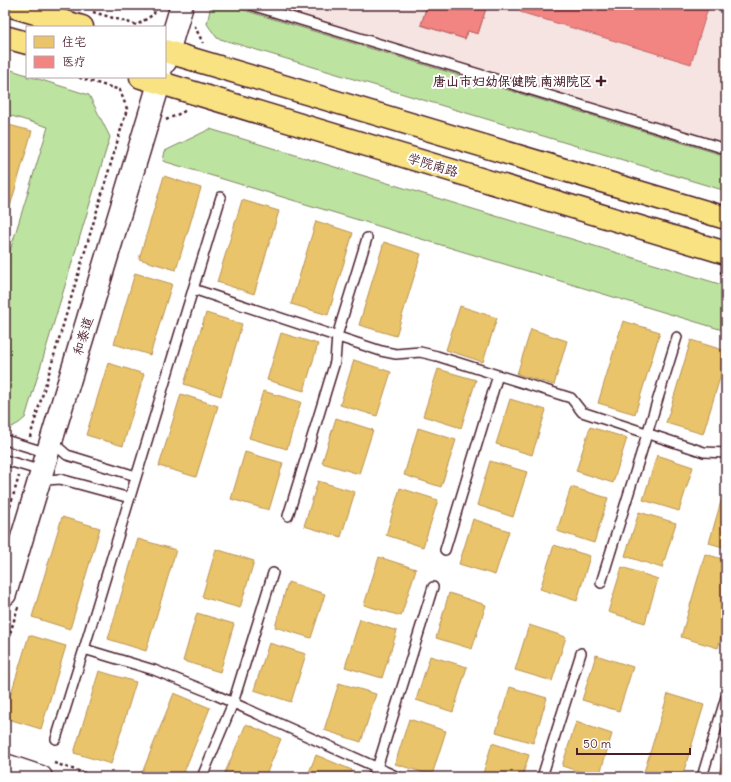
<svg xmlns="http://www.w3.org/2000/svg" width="731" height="782" viewBox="0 0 731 782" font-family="Delius,'LXGW WenKai TC',sans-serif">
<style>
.built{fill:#f5e4e1}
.green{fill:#bce4a0;stroke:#838266}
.homes{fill:#e9c46a;stroke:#b99257}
.health{fill:#f28482;stroke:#c06668}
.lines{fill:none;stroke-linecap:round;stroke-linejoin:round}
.lane-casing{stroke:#4a1f2b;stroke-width:12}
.secondary-casing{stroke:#4a1f2b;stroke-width:25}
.primary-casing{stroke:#4a1f2b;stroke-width:25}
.path{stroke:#4a1f2b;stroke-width:2.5;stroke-dasharray:3 3;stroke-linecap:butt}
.lane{stroke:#fff;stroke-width:9}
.secondary{stroke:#fff;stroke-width:22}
.primary{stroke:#f8e281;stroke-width:22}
.poi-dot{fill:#4a1f2b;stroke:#fff;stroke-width:1.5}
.labels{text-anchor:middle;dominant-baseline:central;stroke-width:4;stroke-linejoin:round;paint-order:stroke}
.poi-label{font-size:13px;font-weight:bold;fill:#4a1f2b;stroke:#fff;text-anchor:end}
.street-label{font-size:13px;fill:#4a1f2b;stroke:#fff}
</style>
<rect width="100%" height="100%" fill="#fff"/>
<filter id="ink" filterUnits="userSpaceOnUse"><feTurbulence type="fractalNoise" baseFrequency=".025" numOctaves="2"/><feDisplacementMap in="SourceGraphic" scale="8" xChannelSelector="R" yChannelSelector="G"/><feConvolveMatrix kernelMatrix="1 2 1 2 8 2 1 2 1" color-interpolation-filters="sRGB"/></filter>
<g filter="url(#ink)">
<path class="built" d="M227,5H726V156Z"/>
<path class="green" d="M211,5H227L726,156V191L217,38L207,24Z
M5,68L27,75V77H32L89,95L110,137L25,418L19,423L12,427L5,425V267L48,127L5,114Z
M210,129L726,286V331L163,161L165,151Z"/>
<path class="homes" d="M5,124L32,131L5,224Z
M164,176L201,188L176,270L139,259Z
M242,200L279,211L254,294L217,282Z
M316,221L353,233L328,315L291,304Z
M384,242L421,254L396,336L359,325Z
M135,273L172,284L150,355L114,344Z
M460,306L497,318L483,362L446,350Z
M206,313L242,324L221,396L184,384Z
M623,321L660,332L635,414L598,403Z
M531,329L567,341L554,385L517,374Z
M281,333L318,344L304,391L267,380Z
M691,340L726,351V358L703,434L666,423Z
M354,360L391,372L377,416L340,405Z
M108,363L144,374L123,446L86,435Z
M438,369L476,380L461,428L423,416Z
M263,391L301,402L287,449L249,438Z
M181,394L218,406L196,477L159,466Z
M510,399L546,410L532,455L496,444Z
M336,418L373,430L359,474L322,463Z
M590,427L627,438L613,483L576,471Z
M418,428L456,440L441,487L404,475Z
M245,452L283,463L269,510L231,499Z
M657,455L693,467L679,511L643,500Z
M490,461L527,472L513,517L477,505Z
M318,481L355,492L341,537L304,526Z
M726,484V548L709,543Z
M571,487L608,498L594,543L557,531Z
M400,488L438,500L423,547L386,535Z
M639,512L676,523L662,568L625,556Z
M62,517L100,528L70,629L32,617Z
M473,519L509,531L495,575L459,564Z
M138,539L176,550L146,651L108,639Z
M554,545L590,556L577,601L540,589Z
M216,549L254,561L240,608L202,597Z
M705,554L726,560V620L718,648L681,637Z
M379,557L416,569L401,616L364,605Z
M622,567L658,579L645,623L608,612Z
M288,582L325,594L311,638L275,627Z
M449,593L486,605L472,649L436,638Z
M197,613L234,624L220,672L183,661Z
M360,619L397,631L382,678L345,667Z
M529,625L566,637L552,681L515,670Z
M29,635L66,646L41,729L5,718V713Z
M269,643L306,654L291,702L254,690Z
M596,655L633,667L619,711L582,700Z
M430,656L467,667L453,712L416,700Z
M99,671L136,682L111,764L74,753Z
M339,683L376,694L361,742L324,730Z
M510,687L547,698L533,743L496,732Z
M174,693L210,708L182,777H152L142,773Z
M668,694L704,705L682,777H661L644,772Z
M409,719L446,731L432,775L395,764Z
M576,722L612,734L599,777H596L562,766Z
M246,724L281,739L265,777H223Z
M492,743L529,755L522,777H482Z
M726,748V777H718Z
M316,755L352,770L349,777H307Z"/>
<path class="health" d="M427,5H487L478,34L468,31L465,39L421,25Z
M427,5H487L478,34L468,31L465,39L421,25Z
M522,5H709L691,64L520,12Z"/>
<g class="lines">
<g class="lane-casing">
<path id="lane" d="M251,5L726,149
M193,289L381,351L396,354L420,352L437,356L571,398L582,412L704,452L726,453
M55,439L59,448L67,455L136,476
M5,440L48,453
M5,460L42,471
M41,484L47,480L60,479L130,498
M288,516L335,362L337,336L367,238
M445,550L498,375
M601,583L677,337
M84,649L154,670L209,692L398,777
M56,739L84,649L221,197
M202,777L233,703L273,573
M372,777L377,768L433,587
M542,777L581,653
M702,777L726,697"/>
</g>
<g class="secondary-casing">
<path id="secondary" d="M165,62L182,5
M5,594L161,77
M5,765L41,777"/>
</g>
<g class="primary-casing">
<path id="primary" d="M8,5L82,27
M5,37L27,43
M165,51L726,218
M141,77L726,253"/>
</g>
<path class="path" d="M93,12L137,25L154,14L156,5
M196,26L195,27L203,43
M166,120L187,110
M720,272L726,274
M30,437L127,109L120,90L77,77
M5,524L19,476
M5,650L18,607
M54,763L97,777"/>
<use href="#lane" class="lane"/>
<use href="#secondary" class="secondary"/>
<use href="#primary" class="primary"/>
</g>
</g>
<path class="poi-dot" d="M599 75h4v4h4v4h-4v4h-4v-4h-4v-4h4z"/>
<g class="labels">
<g class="poi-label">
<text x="592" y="81">唐山市妇幼保健院 南湖院区</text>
</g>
<g class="street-label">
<text transform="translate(433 165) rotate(17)">学院南路</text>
<text transform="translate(83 336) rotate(-73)">和泰道</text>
</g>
</g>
<rect width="731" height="782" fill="none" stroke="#fff" stroke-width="20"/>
<rect x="10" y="10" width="711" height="762" fill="none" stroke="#4a1f2b" stroke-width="1.5" filter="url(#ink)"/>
<rect x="26" y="26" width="140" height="52" fill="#ffffff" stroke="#b7a5aa"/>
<rect x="34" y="36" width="20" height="12" fill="#e9c46a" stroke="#b7a5aa"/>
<text x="62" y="46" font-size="12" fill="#4a1f2b">住宅</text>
<rect x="34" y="56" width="20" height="12" fill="#f28482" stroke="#b7a5aa"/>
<text x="62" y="66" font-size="12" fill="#4a1f2b">医疗</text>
<path d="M577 748v6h113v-6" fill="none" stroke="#4a1f2b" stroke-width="2"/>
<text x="583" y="748" font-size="12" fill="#4a1f2b" stroke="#ffffff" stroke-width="3" paint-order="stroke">50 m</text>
</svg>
